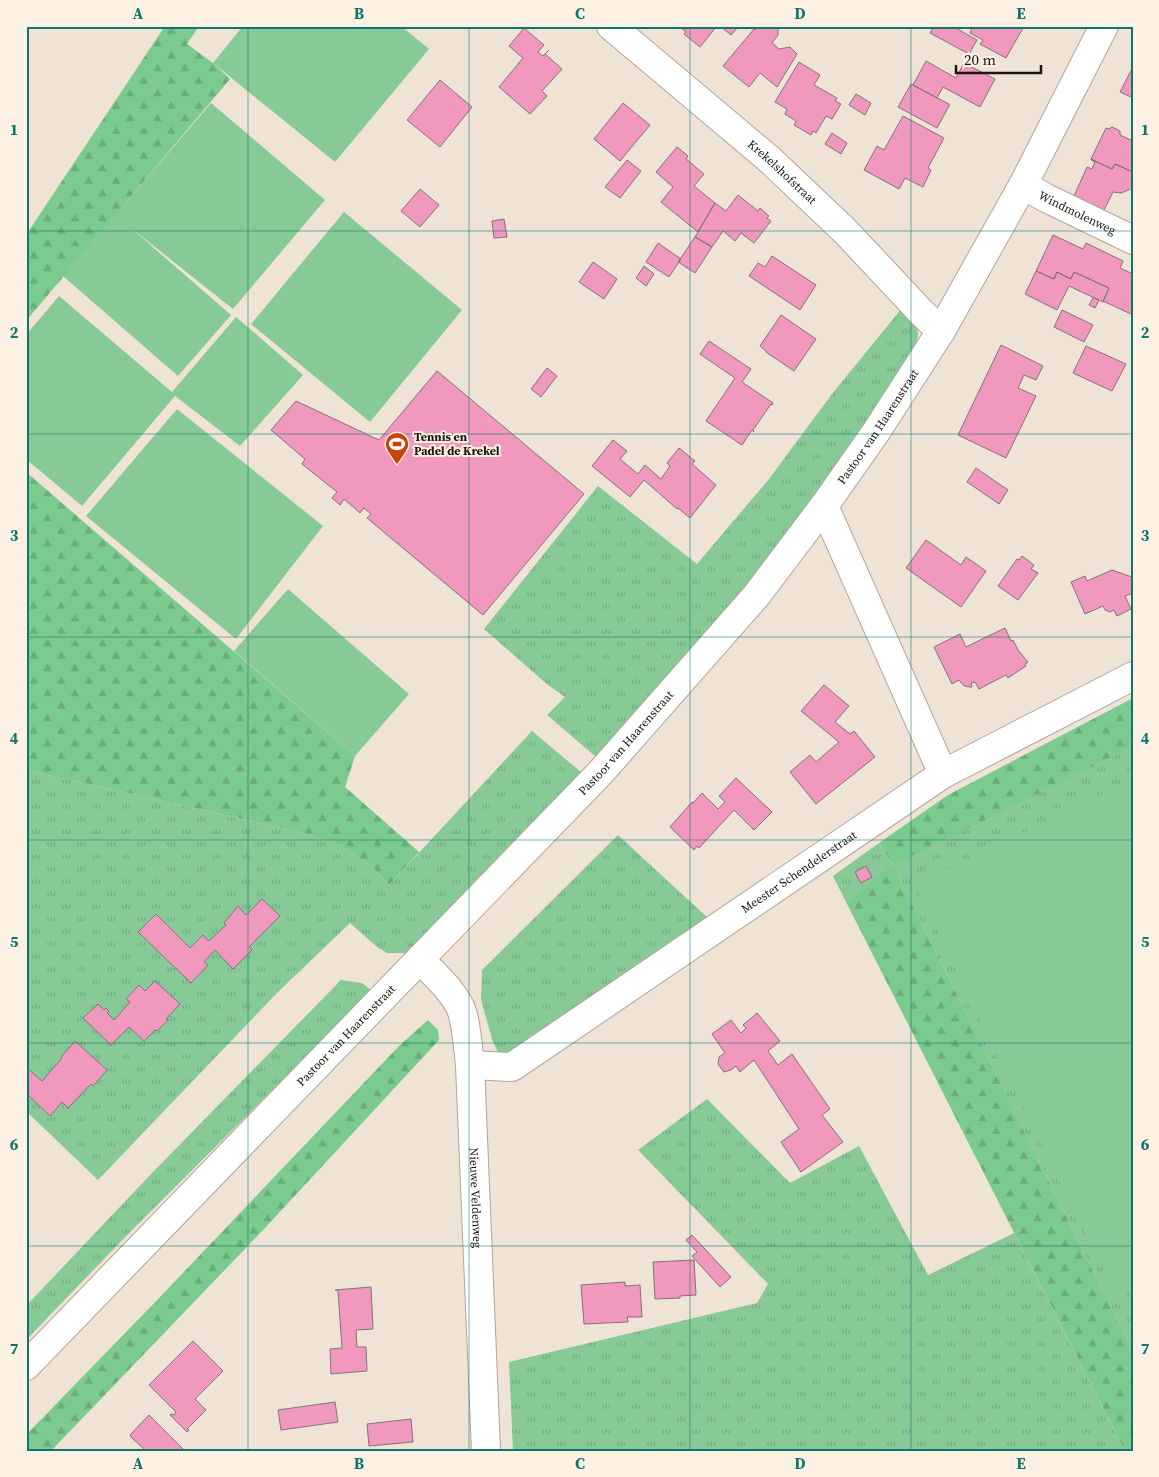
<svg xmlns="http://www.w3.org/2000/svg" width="1159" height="1477" viewBox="0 0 1159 1477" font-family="'Source Serif 4',serif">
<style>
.grass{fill:url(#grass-tufts)}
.forest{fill:url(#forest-firs)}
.garden{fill:#87c997}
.building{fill:#f098bd;stroke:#837278}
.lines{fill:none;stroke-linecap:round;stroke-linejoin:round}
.minor-casing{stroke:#b1a598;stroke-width:30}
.minor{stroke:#fff;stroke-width:28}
.grid{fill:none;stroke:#0f766e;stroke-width:1;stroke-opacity:0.55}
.labels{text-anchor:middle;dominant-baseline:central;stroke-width:4;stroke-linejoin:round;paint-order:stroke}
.street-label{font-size:12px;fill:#1a1611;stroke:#fdf1e3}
.poi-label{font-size:12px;font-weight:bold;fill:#1a1611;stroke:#fdf1e3;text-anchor:start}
.neatline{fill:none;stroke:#0f766e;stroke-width:2}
.grid-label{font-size:16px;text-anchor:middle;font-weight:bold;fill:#0f766e}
</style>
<defs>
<pattern id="grass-tufts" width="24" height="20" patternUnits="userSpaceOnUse" patternTransform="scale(1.25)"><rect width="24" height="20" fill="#87c997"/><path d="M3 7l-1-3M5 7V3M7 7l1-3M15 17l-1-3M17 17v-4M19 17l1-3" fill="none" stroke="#74ac81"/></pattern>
<pattern id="forest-firs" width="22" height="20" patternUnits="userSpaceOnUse" patternTransform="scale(1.25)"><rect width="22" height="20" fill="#7bca8f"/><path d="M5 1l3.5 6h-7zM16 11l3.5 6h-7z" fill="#6aad7a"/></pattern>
</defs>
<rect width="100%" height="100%" fill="#efe3d6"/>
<path class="grass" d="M902,308C914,323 923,327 915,347L835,468L795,526L731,605L596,757L547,715L565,697L548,685L484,629L598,486L697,564L769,479L832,394Z
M532,731L582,773L409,953H387L377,947L350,923L277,993L98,1180L26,1111V770L304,833L340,846L369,864L389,885Z
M1133,747V1352L893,865L846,902L833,876L879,843L893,864Z
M618,835L710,920L522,1054L500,1056L493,1042L481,1000L482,970Z
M341,980L362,983L372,991L132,1230L26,1340V1306L152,1173Z
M707,1099L790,1183L859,1146L928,1275L1014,1233L1125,1451H513L509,1362L757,1303L768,1284L638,1150Z"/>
<path class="forest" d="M165,26H199L187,44L213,63L230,79L26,321V235Z
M26,472L355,756L345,787L419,852L389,885L369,864L340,846L304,833L26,770Z
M1133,698V747L893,865L1133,1352V1451H1125L846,902L893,864L879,843L948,795Z
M428,1020L438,1030L439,1040L265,1228L51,1451H26V1435L162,1295L399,1046Z"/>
<path class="garden" d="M243,26H401L429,49L335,162L213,63Z
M211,103L325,200L233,309L131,228L231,315L178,376L63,276Z
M344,212L462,310L370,422L251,324Z
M59,296L172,392L236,317L303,375L240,446L175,396L82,506L26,459V335Z
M177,409L323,526L236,639L86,516Z
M288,589L409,694L355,756L234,651Z
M1133,779V1276L1111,1287L915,885Z"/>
<path class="building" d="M679,26H717L700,47L684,34L686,32Z
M720,26H739L731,35Z
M758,26H778V35L772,43L779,49L790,47L797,54L777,87L760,73L749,87L723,66L754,29L755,30Z
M934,26H952L977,40L969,54L930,33Z
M973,26H1020L1023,28L1006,58L980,44L983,40L970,33Z
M524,28L544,45L538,52L543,56L549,50L545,54L562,69L542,91L547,96L530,114L499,87L523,58L509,46Z
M926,61L956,78L964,63L995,79L980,107L943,87L937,98L913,85Z
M799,62L820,75L814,85L837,98L835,101L841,104L832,119L826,116L816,133L813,131L811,135L794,125L796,121L785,114L787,109L775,102Z
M1133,67V98L1120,92Z
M440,80L472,107L440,147L407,120Z
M911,84L949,104V106L937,128L898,107Z
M856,94L871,103L865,115L849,105Z
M623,103L650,125L620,161L594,139Z
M903,116L944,138L928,168L931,170L923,187L905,178L899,189L864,170L877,146L884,150Z
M1112,127L1120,131V135L1133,141V172L1115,164L1112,169L1091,159L1106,128L1109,129Z
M832,133L847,143L841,154L825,144Z
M677,147L688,156L686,159L704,174L694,186L715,203L698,232L661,202L673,187L656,172Z
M1091,159L1112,169L1115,164L1133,172V188L1121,193L1113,192L1104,210L1074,196L1087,167L1092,169L1095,162L1091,160Z
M627,160L641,171L620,198L605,187Z
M420,189L439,205L420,227L401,211Z
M738,195L758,211L760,208L769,216L767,218L771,221L754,243L741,233L735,241L723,231L712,247L695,237L715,203L726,211Z
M504,219L507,237L494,238L492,221Z
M1053,235L1083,249L1086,243L1123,261L1120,268L1133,274V315L1103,301L1109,288L1074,272L1071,279L1057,272L1054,279L1036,271Z
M695,237L712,247L695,273L678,262Z
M658,243L681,259L669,277L646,262Z
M772,256L816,285L800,310L749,276L758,263L765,267Z
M593,262L617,279L604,299L579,282Z
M644,266L654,274L646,286L636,278Z
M1036,271L1054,279L1057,272L1071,279L1074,272L1109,288L1103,302L1069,286L1057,310L1025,294Z
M1093,298L1099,300L1095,308L1089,305Z
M1062,310L1093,325L1084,342L1054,327Z
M781,315L816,339L794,371L766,352V351L760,346Z
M709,341L751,369L742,382L773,403L772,405L771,404L753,430L754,432L752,430L742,445L706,421L735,378L700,354Z
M1001,345L1043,366L1036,380L1024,375L1018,388L1036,396L1006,458L958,435Z
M1086,346L1126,364L1112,391L1073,373Z
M547,368L557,376L541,397L531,389Z
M437,371L584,494L483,615L367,518L371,514L364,508L360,513L344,499L340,505L332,498L337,492L302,464L305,459L271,430L296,401L379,440Z
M613,440L627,451L620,459L638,474L645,465L661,479L670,466L667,463L679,448L695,461L692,464L716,485L690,518L678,508L677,509L644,480L630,497L592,466Z
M976,468L1008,490L999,504L967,482Z
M926,540L961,565L966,557L986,571L961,607L906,568Z
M1022,556L1034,565L1031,569L1038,573L1018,600L998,586L1017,559L1019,560Z
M1112,570L1132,577L1133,593L1125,596L1131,609L1117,616L1114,610L1110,612L1105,610L1103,606L1085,614L1071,582L1085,576L1087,581Z
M1005,628L1011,641L1013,640L1018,650L1028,662L1025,664L1026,666L1008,678L1006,675L979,689L975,682L971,683L972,687H970L964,686L959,680L952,684L934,647L960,634L966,647Z
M824,685L849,706L835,722L850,734L854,731L875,757L816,804L790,772L810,755L816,762L839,742L801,711Z
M736,778L772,812L754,830L734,810L699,848L697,846L694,850L670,827L692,802L693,803L702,793L718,809L725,802L719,796Z
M866,866L872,877L861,883L855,872Z
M262,899L280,916L249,947L252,950L233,969L215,950L204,962L208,965L191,983L138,932L156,914L190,948L203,935L208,941L210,940L226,925L224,923L238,906L246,915Z
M155,981L180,1004L166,1019L168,1020L157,1031L155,1030L144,1041L129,1027L111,1045L83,1018L98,1004L104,1010L106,1008L109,1011L107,1013L114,1020L130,1002L126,999L139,985L145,991Z
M757,1013L780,1041L768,1051L778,1065L792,1054L830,1109L822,1115L843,1142L801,1172L781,1142L799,1129L754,1060L740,1072L736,1066L731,1070L724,1072L718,1064L719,1057L725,1053L712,1034L731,1020L741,1033L746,1028L743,1025Z
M75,1041L107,1070L93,1086L91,1084L68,1108L62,1102L50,1116L26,1093V1067L42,1081L62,1058L61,1057Z
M692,1235L731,1277L720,1287L692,1256L697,1252L686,1240Z
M694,1260L696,1295L680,1296V1298L655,1299L653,1262Z
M625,1282V1286L640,1285L642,1317H627L628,1322L584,1324L581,1285Z
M371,1287L373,1329L356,1330L357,1347H366L367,1371L331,1374L330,1349L342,1348L338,1291L335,1290Z
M193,1341L223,1371L195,1399L206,1410L187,1429L189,1430L187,1432L170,1415L172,1414L174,1415L176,1412L149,1385Z
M335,1402L338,1422L281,1430L278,1410Z
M149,1415L185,1451H146L131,1437L130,1435Z
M411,1419L413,1442L369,1446L367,1424Z"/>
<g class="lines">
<g class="minor-casing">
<g id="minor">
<path id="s1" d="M611,26L769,159L845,231L921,312L941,331"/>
<path id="s2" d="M1023,185L1046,198L1133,240"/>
<path d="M824,506L943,774"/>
<path id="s3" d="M420,960C434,974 458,995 463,1015C467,1031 468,1049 470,1065L486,1451"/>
<path id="s4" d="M470,1065L512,1067L943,774L1133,676"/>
<path id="s5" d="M26,1366L601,772L756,596L824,506L876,432L941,331L1023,185L1104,26"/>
</g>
</g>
<use href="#minor" class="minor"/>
</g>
<path class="grid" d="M248,26V1451M469,26V1451M690,26V1451M911,26V1451M26,231H1133M26,434H1133M26,637H1133M26,840H1133M26,1043H1133M26,1246H1133"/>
<defs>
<g id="stadium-pin" transform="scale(1.25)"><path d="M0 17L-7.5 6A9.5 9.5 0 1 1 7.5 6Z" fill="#c94209" stroke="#fdf1e3"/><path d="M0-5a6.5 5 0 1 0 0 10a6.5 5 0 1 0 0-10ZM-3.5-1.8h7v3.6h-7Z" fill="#fff"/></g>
</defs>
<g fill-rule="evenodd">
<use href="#stadium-pin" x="397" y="444"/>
</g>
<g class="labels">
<g class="street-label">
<text stroke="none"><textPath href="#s1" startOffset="225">Krekelshofstraat</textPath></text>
<text stroke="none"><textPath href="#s2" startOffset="61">Windmolenweg</textPath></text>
<text stroke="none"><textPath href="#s5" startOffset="1270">Pastoor van Haarenstraat</textPath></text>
<text stroke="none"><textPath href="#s5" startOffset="865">Pastoor van Haarenstraat</textPath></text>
<text stroke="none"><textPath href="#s4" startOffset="389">Meester Schendelerstraat</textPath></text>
<text stroke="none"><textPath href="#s5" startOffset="460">Pastoor van Haarenstraat</textPath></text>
<text stroke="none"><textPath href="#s3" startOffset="254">Nieuwe Veldenweg</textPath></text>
</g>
<g class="poi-label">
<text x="414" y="437">Tennis en<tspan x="414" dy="14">Padel de Krekel</tspan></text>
</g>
</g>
<rect width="1159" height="1477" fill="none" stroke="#fdf1e3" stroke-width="55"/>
<path d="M956 65v8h85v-8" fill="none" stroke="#1a1611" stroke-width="2.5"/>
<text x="964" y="65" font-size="15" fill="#1a1611" stroke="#fdf1e3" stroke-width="4" paint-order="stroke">20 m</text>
<rect x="28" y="28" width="1104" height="1422" class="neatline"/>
<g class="grid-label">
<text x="138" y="19">A</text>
<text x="359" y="19">B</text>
<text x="580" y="19">C</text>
<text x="800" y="19">D</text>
<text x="1021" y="19">E</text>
<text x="14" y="135">1</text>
<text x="1145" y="135">1</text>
<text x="14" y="338">2</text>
<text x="1145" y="338">2</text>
<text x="14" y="541">3</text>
<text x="1145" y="541">3</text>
<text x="14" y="744">4</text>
<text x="1145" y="744">4</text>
<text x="14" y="947">5</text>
<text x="1145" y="947">5</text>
<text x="14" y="1150">6</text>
<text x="1145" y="1150">6</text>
<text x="14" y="1354">7</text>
<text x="1145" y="1354">7</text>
<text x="138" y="1469">A</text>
<text x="359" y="1469">B</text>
<text x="580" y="1469">C</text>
<text x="800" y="1469">D</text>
<text x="1021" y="1469">E</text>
</g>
</svg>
